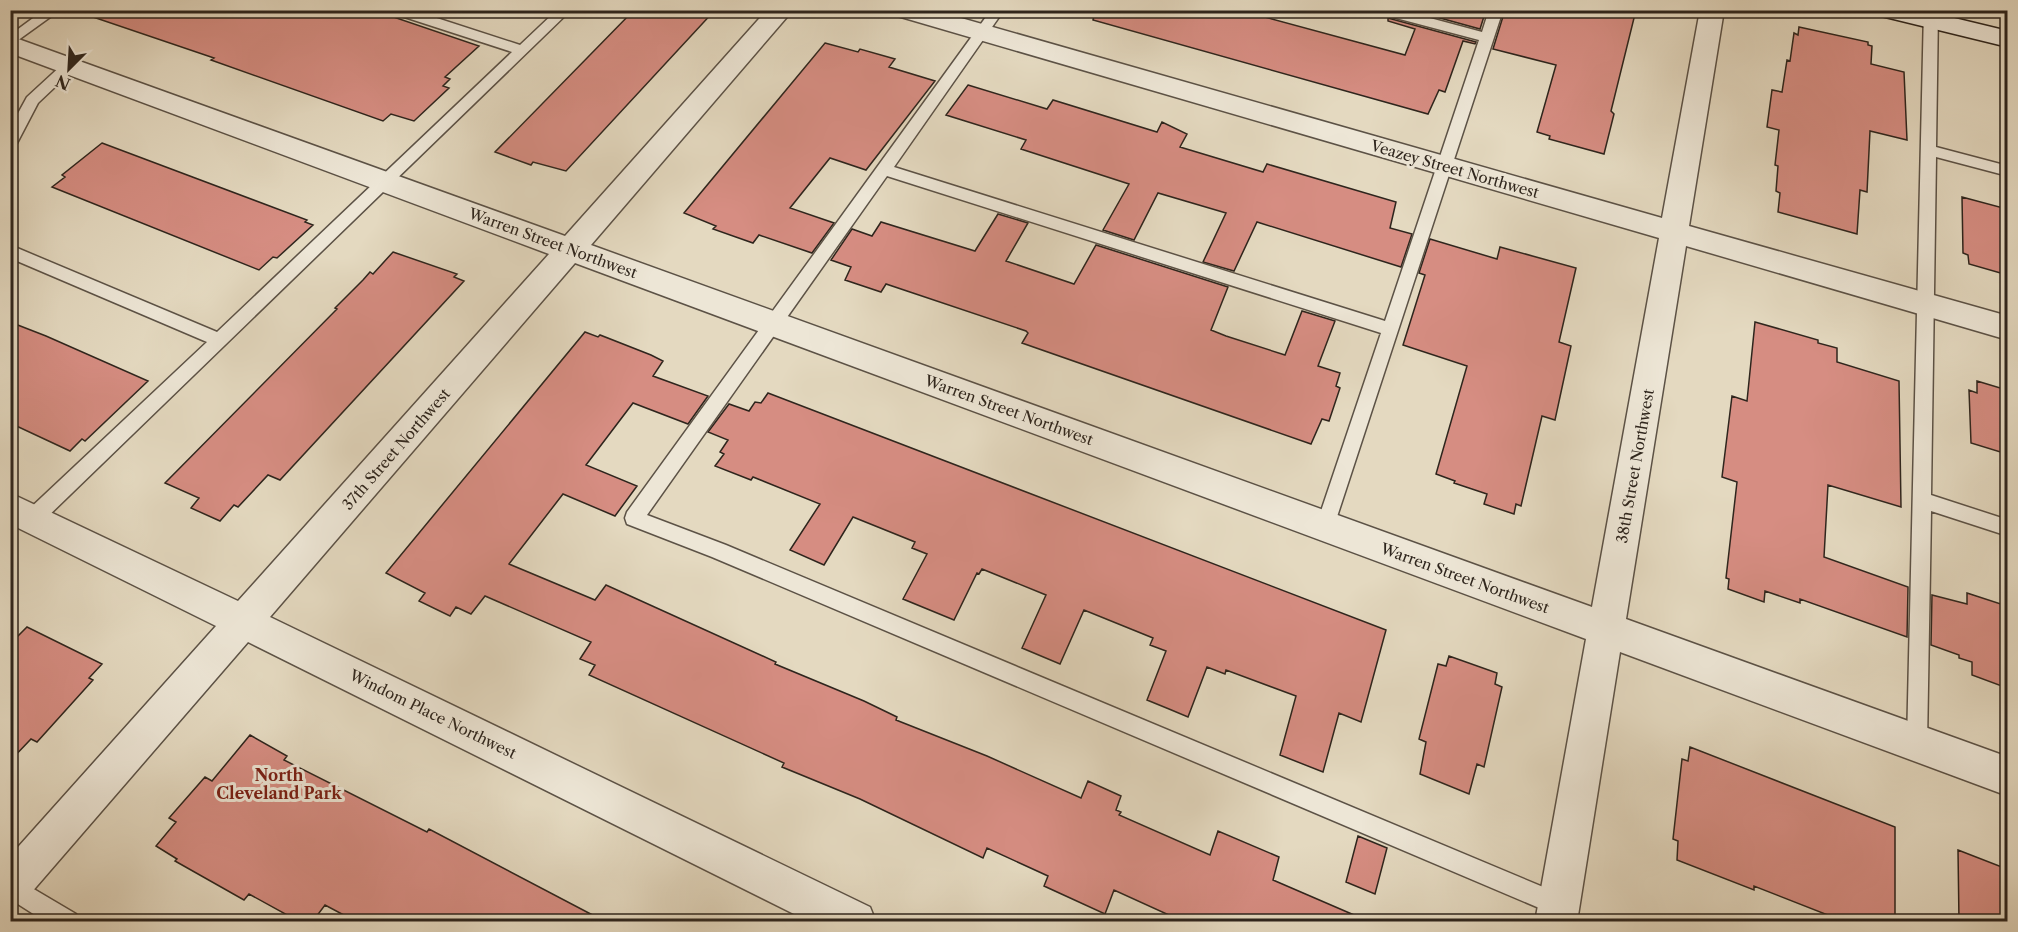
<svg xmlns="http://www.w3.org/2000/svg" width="2018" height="932" viewBox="0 0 2018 932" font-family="'Libre Caslon Text',serif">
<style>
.building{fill:#d68d82;stroke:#2e251d;stroke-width:1.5}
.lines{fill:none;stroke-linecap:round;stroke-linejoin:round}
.service-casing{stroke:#5c5246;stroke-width:3}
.minor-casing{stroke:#5c5246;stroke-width:3}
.secondary-casing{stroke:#2e251d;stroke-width:3}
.service{fill:#ede6d6;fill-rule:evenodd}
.minor{fill:#ede6d6;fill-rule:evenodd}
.secondary{fill:#ede6d6;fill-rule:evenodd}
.labels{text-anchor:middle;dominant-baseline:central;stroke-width:6;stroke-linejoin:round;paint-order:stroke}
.street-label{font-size:15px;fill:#2e251d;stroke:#ede6d6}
.neighbourhood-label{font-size:16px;font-weight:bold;fill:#7a1f14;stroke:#ede6d6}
</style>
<rect width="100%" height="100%" fill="#e4d9c0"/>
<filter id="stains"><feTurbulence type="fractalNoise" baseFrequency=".00333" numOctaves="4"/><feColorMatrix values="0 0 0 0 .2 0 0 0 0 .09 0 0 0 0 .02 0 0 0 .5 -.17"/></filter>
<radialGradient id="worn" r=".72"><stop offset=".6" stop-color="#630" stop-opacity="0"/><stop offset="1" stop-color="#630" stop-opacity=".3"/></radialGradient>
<path class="building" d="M91,10H373L479,46L445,77L450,79L443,86L449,88L414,121L391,114L383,121L211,60L214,58L90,16Z
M634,10H715L566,171L533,162L531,165L495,152Z
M1095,10H1239L1405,55L1415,29L1388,21V18L1476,42L1475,44L1463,41L1445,92L1439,90L1428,114L1093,20Z
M1411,10H1486L1480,29Z
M1505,10H1636L1611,111L1614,114L1604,154L1549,139L1550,136L1537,132L1556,65L1493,49Z
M1799,27L1868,42V45L1872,46L1871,64L1904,72L1907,140L1870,131L1867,192L1860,190L1857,234L1778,212L1780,193L1776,191L1778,166L1775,165L1779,130L1767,127L1772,90L1782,92L1787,60L1790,61L1794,33L1798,35Z
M825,43L858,52L860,49L895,59L889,67L935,81L866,170L830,158L790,208L834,223L812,253L759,235L753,243L713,229L716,226L684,213Z
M968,85L1047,109L1053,100L1157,132L1162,122L1187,134L1180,147L1263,172L1267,164L1396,202L1390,228L1412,234L1401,267L1257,222L1234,271L1203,262L1226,213L1158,193L1134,240L1103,230L1129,184L1021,149L1026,140L946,115Z
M102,143L307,220L305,222L313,225L277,258L273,257L259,270L52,187L65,177L62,175Z
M1962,197L2007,209V266L2004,265V274L1969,264L1968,255L1963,253Z
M998,214L1028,223L1006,261L1074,284L1096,245L1228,287L1211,330L1226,336L1285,355L1302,311L1335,321L1318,366L1340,373L1336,386L1340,388L1329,421L1322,419L1311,444L1022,343L1028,333L1026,331L886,284L881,292L845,280L851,267L831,260L852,229L872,236L881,222L975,251Z
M1430,239L1497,259L1500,247L1576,268L1559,342L1571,346L1555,420L1542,416L1521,506L1516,504L1514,514L1484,504L1487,494L1454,483L1455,481L1436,474L1467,366L1403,345L1425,275L1419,273Z
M393,252L457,274L454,277L464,281L280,480L268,475L238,507L234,505L220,521L191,508L199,498L165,483L337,309L335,308L363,280L370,272L373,274Z
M10,322L46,336L148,381L85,441L82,439L70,451L10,423Z
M1755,322L1818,340V343L1837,348V362L1899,381L1901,507L1828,485L1824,557L1908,587L1907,637L1800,599V603L1765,591L1764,602L1728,589L1729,579L1726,578L1737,482L1722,477L1732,396L1747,401Z
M585,332L598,337L600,335L651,355L663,361L653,376L708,396L688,424L633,403L586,465L637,486L615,516L563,494L509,564L595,600L606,585L776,662L775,664L864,701L897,717L896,720L987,756L1081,798L1088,781L1121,796L1116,810L1121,812L1119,815L1210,855L1218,831L1279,857L1273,880L1368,921H1182L1114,890L1105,914L1044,886L1048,876L987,848L983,858L860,799L782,767L784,763L589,675L595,665L580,659L591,642L485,596L471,614L456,607L450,616L419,601L425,593L386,573Z
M1977,381L2007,390V454L1971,443L1969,390L1977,393Z
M768,393L1386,630L1361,722L1339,713L1323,772L1280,755L1296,696L1226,670L1225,674L1207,667L1188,717L1169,709L1147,700L1166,651L1150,645L1153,638L1084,610L1060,664L1022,648L1046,595L982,569L979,574L977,573L954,620L903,599L927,554L912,548L915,542L853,517L824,565L790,550L820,504L753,477L751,480L715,466L724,454L720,452L728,440L708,432L729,404L749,411L755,402L761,403Z
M1967,593L2007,606V688L1972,675V662L1959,658V655L1931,645L1932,595L1967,604Z
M27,627L102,664L89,678L93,680L37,742L31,739L10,761V644Z
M1449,656L1497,673L1495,684L1502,687L1484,767L1477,764L1469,794L1420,774L1426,742L1419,739L1438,664L1446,666Z
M250,735L287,756L284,760L427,832L429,829L604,921H355L325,905L313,921H298L249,894L244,900L175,861L177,859L156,846L176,822L169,818L205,777L212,781Z
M1690,747L1895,827V921H1843L1754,886V890L1677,860L1678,841L1673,839L1682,759L1688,761Z
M1358,836L1387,848L1375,894L1346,882Z
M1958,850L2007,869V921H1959Z"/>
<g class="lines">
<g class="service-casing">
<path id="service" d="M44,10H60L10,46V35Z
M391,10H412L520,45L557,10H571L40,524L33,526L26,524L24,518L26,512L207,342L10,258V245L217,332L512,52L392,13Z
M991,10H1004L894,167L1385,321L1479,40L1377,13L1376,10H1400L1482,32L1489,10H1503L1332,532L1325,534L1318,532L1316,526L1381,333L887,176L647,515L726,545L1567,897L1570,905L1567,913L1559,916L1551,913L712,557L627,524L625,518L627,512Z
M1924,10H1938L1936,147L2008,166V176L1936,157L1931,495L2008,520V536L1931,511L1927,744L1924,751L1917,754L1910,751L1907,744Z
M69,61L74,63L76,66L74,69L38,103L15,147L10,148V128L27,97L64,63Z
M10,875L76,914L79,922H46L10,899Z"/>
</g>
<g class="minor-casing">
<path id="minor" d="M767,10H793L591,245L1592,607L1659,238L894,15L891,10H933L1662,218L1700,10H1724L1689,226L2008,316V340L1686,246L1626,619L2008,757V796L1620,652L1577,922H1535L1586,639L575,263L270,617L870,907L876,922H810L248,642L24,901L10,907V856L216,626L10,524V493L238,601L549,254L10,53V36L565,236Z"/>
</g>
<g class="secondary-casing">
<path id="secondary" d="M1874,10H1921L2008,31V47L1877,15Z"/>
</g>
<use href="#service" class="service"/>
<use href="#minor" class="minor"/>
<use href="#secondary" class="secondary"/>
</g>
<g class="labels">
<g class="street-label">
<text transform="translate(1455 169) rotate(16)">Veazey Street Northwest</text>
<text transform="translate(553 243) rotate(20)">Warren Street Northwest</text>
<text transform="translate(1009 410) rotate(20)">Warren Street Northwest</text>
<text transform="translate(396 449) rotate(-49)">37th Street Northwest</text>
<text transform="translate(1635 466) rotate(-80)">38th Street Northwest</text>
<text transform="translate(1465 578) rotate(20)">Warren Street Northwest</text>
<text transform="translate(433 714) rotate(26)">Windom Place Northwest</text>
</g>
<g class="neighbourhood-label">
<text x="279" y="775">North<tspan x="279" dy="18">Cleveland Park</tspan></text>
</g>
</g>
<rect width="2018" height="932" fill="none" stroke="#e4d9c0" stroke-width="36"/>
<rect x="12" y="12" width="1994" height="908" fill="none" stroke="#2e251d" stroke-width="3"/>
<rect x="18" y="18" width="1982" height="896" fill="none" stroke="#2e251d" stroke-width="1.5"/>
<g transform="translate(69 69) rotate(204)" stroke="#ede6d6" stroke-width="4.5" paint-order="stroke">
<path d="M0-4.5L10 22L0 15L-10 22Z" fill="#2e251d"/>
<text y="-9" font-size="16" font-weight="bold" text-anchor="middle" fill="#2e251d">N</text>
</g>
<rect width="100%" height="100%" filter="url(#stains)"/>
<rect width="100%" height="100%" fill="url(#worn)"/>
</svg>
